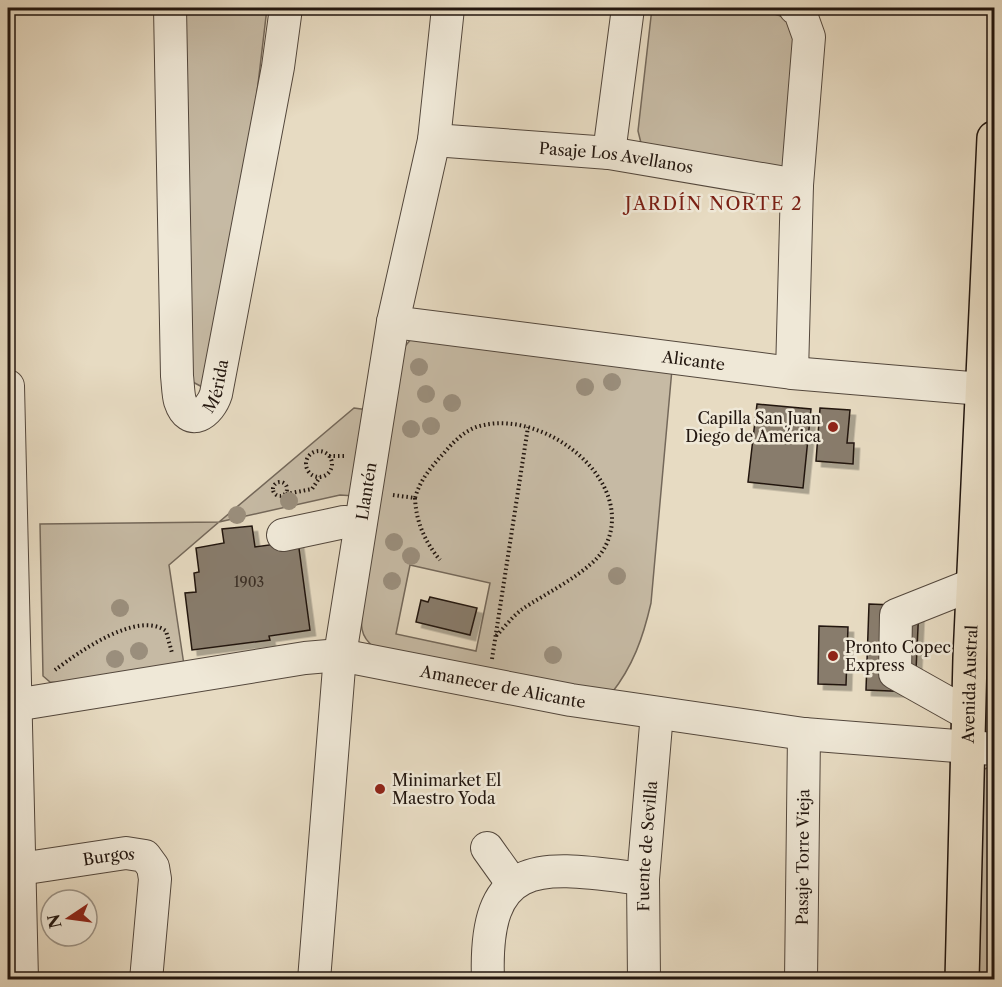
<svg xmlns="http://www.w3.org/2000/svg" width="1002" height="987" viewBox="0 0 1002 987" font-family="'Libre Caslon Text',serif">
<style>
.green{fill:#c6baa4;stroke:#74685a;stroke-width:1.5;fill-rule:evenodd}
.building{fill:#887c6c;stroke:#22160f;stroke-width:1.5;filter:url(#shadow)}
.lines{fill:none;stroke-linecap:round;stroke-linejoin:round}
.minor-casing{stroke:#53473c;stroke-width:34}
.major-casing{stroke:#22160f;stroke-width:36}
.path{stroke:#22160f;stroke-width:4;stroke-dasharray:1.5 3;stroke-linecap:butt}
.minor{stroke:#efe8d7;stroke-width:32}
.major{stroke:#e7dbc2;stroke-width:33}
.tree{fill:#9a8e7c}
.poi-dot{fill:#8f2418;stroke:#efe8d7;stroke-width:2}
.labels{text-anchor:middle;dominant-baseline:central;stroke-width:5;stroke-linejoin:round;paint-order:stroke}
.number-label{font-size:14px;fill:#3c3026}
.street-label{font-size:16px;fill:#22160f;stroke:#efe8d7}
.poi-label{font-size:16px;fill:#22160f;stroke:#efe8d7;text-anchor:start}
.neighbourhood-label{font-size:18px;letter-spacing:1.5px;fill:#7a1f14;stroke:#efe8d7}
</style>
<defs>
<filter id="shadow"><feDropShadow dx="5.5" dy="5.5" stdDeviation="0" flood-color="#0004"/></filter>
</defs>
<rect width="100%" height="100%" fill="#e7dbc2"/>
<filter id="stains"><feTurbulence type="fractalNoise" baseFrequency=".00333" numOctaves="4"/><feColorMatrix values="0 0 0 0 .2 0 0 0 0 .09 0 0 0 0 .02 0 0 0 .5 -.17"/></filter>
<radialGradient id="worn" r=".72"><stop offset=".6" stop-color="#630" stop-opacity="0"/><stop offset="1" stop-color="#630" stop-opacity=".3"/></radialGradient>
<path class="green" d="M185,8H267L256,101L208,390L187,379Z
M652,8C681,8 770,3 791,22C794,25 796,31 798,35L784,173L641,143L638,131Z
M412,338L672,369L651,603C643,638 633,666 611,694L374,647C358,635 361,622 363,603L401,351ZM410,565L490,583L476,651L396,634Z
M354,408L368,410L355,496L340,495L219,522L169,565L184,665L61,683L50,682L43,676L40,524L219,522Z
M994,420V736L984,732Z
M994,765V979L975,980L982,770Z"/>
<path class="building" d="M757,404L811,409L803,488L748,482Z
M820,408L850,410L847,443H854L853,464L816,461Z
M252,526L255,547L298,541L310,630L269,636L270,640L192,650L185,593L196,592L194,573L199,572L196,548L224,543L222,529Z
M430,597L477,608L470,635L416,622L421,600L428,602Z
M869,604L919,606L915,692L866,690Z
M819,626L848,627L846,685L818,684Z"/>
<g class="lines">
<g class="minor-casing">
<g id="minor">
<path id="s1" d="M170,8L177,376C178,384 178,394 180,401C189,429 210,413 216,394L278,67L286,8"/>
<path id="s2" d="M434,140L609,153L797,185"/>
<path d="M609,153L628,8"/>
<path id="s3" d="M393,322L792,373L994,390"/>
<path d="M792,373L797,185L809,37L799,9L795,8"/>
<path d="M8,386L22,980"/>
<path d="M283,535L344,522L360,523"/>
<path id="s4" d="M15,705L305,658L340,655L571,700L804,734L994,749"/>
<path d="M968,714L895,673L896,615L974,584"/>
<path d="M487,848L512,883"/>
<path id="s5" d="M20,869L126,853L145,856L153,867L155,879L146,980"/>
<path id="s6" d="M314,980L340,655L393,322L434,140L448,8"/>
<path d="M488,980C483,852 544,867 643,879"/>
<path id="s7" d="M644,980L643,879L657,713"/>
<path id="s8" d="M801,980L804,734"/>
</g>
</g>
<g class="major-casing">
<g id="major">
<path id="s9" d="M962,980L970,658L994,138"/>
</g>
</g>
<path class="path" d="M306 464a13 13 0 1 1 26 0a13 13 0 1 1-26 0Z
M329,456H346
M273 489a7 7 0 1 1 14 0a7 7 0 1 1-14 0Z
M286,494L312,489L320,477
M393,495L415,498C420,480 431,467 444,453C455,440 467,428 484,425C547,411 638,482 605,547C593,571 544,594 521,610C512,617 504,628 496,636
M415,498C416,522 425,542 440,560
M492,659L528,427
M55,670C79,652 137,610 166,631L172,653"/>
<use href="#minor" class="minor"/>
<use href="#major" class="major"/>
</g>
<g class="tree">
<circle cx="419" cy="367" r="9"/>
<circle cx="612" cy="382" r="9"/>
<circle cx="585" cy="387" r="9"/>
<circle cx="426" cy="394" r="9"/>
<circle cx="452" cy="403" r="9"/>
<circle cx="431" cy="426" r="9"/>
<circle cx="411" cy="429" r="9"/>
<circle cx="289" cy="501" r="9"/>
<circle cx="237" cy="515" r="9"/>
<circle cx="394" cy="542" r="9"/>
<circle cx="411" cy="556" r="9"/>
<circle cx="617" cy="576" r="9"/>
<circle cx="392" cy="581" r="9"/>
<circle cx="120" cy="608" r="9"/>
<circle cx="139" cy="651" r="9"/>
<circle cx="553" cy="655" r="9"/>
<circle cx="115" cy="659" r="9"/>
</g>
<g class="poi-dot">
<circle cx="833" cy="427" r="6"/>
<circle cx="833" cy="656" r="6"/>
<circle cx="380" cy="789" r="6"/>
</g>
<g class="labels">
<g class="number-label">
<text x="249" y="582">1903</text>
</g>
<g class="street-label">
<text stroke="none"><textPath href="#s2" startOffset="183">Pasaje Los Avellanos</textPath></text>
<text stroke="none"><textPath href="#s3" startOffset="303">Alicante</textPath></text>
<text stroke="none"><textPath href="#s1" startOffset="456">Mérida</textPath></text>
<text stroke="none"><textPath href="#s6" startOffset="492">Llantén</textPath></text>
<text stroke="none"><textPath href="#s9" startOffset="296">Avenida Austral</textPath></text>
<text stroke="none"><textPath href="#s4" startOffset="495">Amanecer de Alicante</textPath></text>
<text stroke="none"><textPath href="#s7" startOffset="134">Fuente de Sevilla</textPath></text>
<text stroke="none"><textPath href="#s8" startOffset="123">Pasaje Torre Vieja</textPath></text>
<text stroke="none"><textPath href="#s5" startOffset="90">Burgos</textPath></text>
</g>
<g class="poi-label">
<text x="821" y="418" text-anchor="end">Capilla San Juan<tspan x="821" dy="18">Diego de América</tspan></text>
<text x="845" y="647">Pronto Copec<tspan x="845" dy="18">Express</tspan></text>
<text x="392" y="780">Minimarket El<tspan x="392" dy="18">Maestro Yoda</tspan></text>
</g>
<g class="neighbourhood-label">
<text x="714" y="204">JARDÍN NORTE 2</text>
</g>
</g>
<rect width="1002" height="987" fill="none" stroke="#e7dbc2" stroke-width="30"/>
<rect x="9" y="9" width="984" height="969" fill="none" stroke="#22160f" stroke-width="3"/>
<rect x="15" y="15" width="972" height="957" fill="none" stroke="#22160f" stroke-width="1.5"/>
<g transform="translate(69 918) rotate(257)"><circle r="28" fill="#efe8d7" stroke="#9d9487" stroke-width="1.5"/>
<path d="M0-4.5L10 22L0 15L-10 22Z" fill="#8f2418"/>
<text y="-9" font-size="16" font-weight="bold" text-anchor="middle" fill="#22160f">N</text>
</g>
<rect width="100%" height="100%" filter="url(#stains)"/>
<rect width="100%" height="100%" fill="url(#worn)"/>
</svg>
